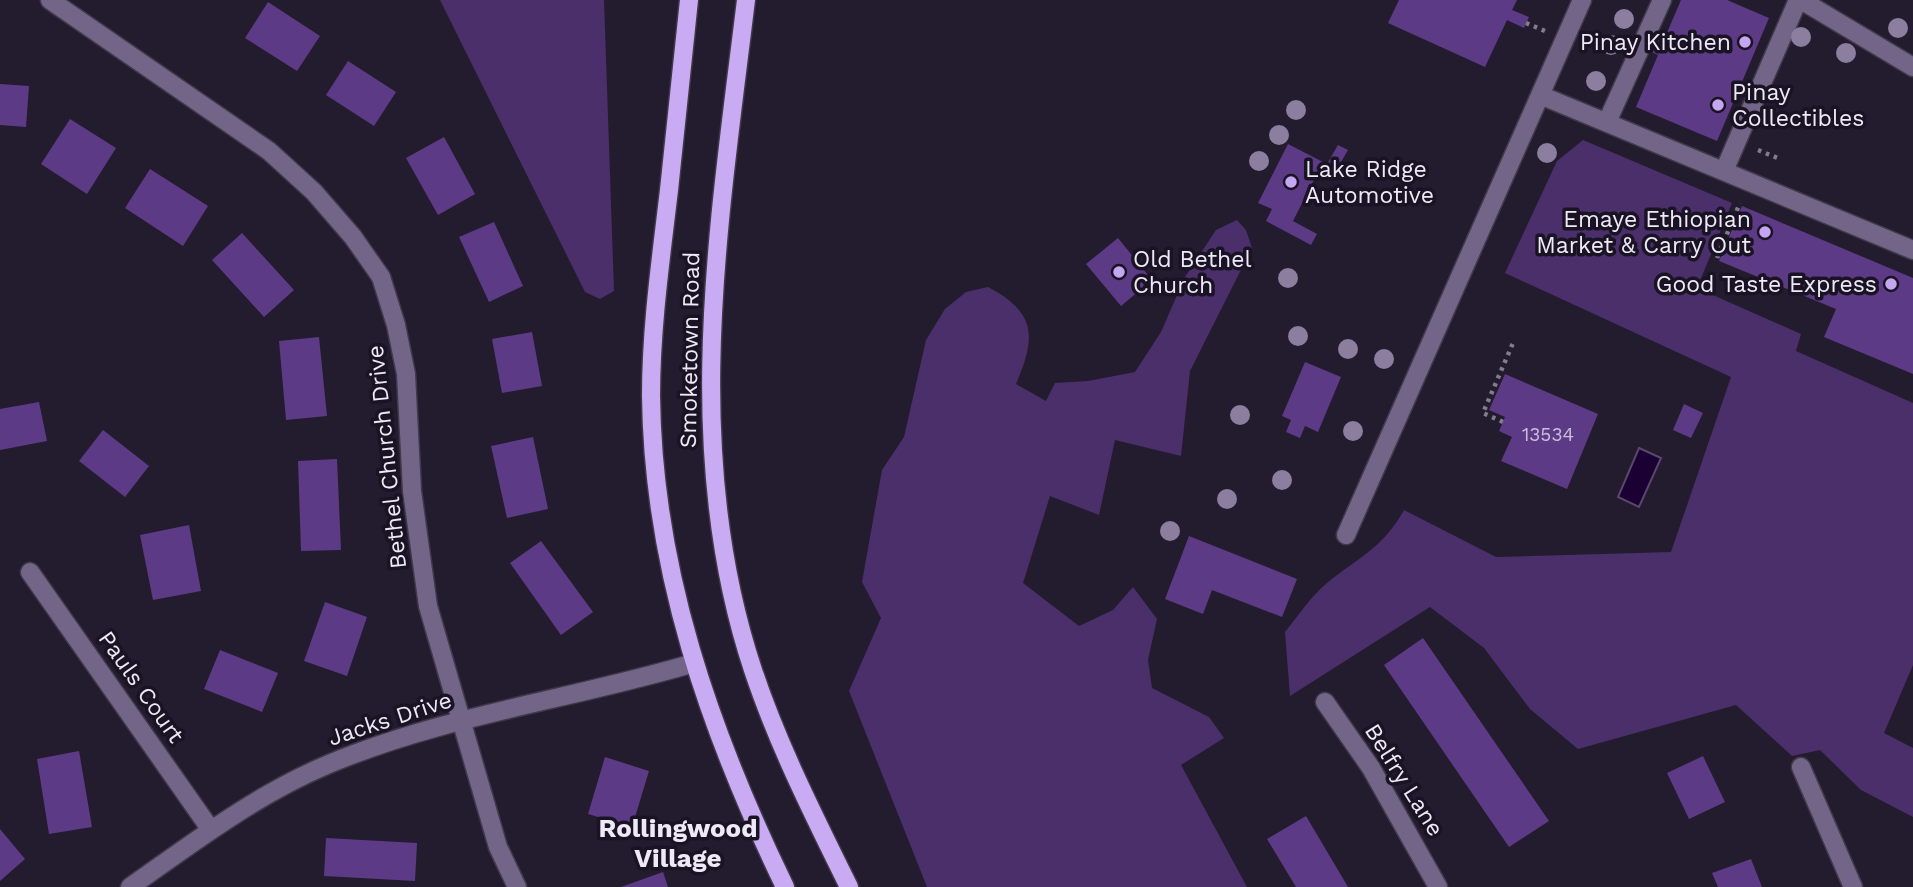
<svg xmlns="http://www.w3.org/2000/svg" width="1913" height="887" viewBox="0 0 1913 887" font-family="'Work Sans',sans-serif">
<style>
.green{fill:#4a2f6b}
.water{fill:#1b0034;stroke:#5a466e;stroke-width:2}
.building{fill:#5d3a86}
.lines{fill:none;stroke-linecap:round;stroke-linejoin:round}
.minor-casing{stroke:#3f394a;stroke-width:21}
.major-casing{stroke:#3f394a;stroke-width:21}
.path{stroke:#827c8c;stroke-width:4.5;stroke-dasharray:3.5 5;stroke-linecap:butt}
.minor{stroke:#736588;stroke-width:18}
.major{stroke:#c8abf3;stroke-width:18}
.tree{fill:#8b7e9f}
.poi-dot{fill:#c5a7f1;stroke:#1a1324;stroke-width:2.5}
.labels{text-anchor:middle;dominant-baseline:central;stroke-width:7;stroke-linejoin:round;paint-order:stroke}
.number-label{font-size:19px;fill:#cabdda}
.poi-label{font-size:23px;fill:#eee9f6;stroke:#1a1324;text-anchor:end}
.street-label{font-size:23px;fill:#eee9f6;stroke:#1a1324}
.quarter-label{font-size:26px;font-weight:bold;fill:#eee9f6;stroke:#1a1324}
</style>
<rect width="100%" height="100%" fill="#231c2e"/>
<path class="green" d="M440,0H604L614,291L600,299L585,292Z
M1583,140L1732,203L1697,288L1801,334L1796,351L1913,403V665L1884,733L1913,748V817L1861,790L1820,750L1792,756L1736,705L1578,749L1530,709L1484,648L1430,607L1290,696L1285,632C1298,616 1311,596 1327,583C1359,557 1383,548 1404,510L1496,557L1671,552L1731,377L1505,273L1557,161Z
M1237,220L1246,230L1252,248L1190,371L1181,456L1115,440L1099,515L1050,496L1023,583L1079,626L1113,610L1133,587L1157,619L1148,660L1152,688L1209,717L1224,738L1181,765L1247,887H927L849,691L881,618L862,582L882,470L904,437L926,340L945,309L966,292L988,287C1037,313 1036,337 1016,384L1046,401L1055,383L1088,381L1135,372L1161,332L1185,277L1216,230Z"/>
<path class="water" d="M1639,448L1661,458L1639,507L1618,497Z"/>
<path class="building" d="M1399,0H1517L1512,10L1529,17L1524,28L1507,20L1485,67L1388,23Z
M1681,0H1727L1769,18L1717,141L1636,107L1658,55L1634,45L1642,25L1666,35Z
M268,2L320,36L297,71L245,38Z
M348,61L396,92L374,126L326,95Z
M0,84L29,86L26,127L0,125Z
M70,119L116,148L87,194L41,164Z
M444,137L475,194L438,215L406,158Z
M1288,144L1323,162L1293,221L1317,234L1311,245L1266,221L1272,209L1258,203Z
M1338,145L1348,150L1337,169L1327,164Z
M150,169L208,206L183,246L125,208Z
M1742,206L1913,278V374L1824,337L1836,309L1719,261Z
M494,222L523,286L489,302L459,237Z
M242,233L294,290L264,317L212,260Z
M1118,238L1152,280L1121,306L1086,264Z
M532,332L542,386L502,393L492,339Z
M319,337L327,416L286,420L279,341Z
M1305,362L1341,377L1318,432L1305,426L1300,438L1286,432L1291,420L1282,416Z
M1505,374L1598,414L1567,489L1501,461L1512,437L1499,431L1505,417L1489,410Z
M39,402L47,441L0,450V409Z
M1684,404L1703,413L1691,438L1673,430Z
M103,430L149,466L125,497L79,461Z
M533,437L548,509L507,518L491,446Z
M337,459L341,550L301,551L298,461Z
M189,525L201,591L153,600L140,535Z
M1189,536L1297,579L1282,617L1212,590L1203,614L1165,599Z
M541,541L593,612L561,635L510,563Z
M325,602L367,617L347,676L304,661Z
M1423,638L1549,821L1509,847L1384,665Z
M220,650L278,673L262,712L204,689Z
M79,751L92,827L49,834L37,759Z
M1703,756L1725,802L1689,819L1667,773Z
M605,757L649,771L632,827L588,814Z
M1306,816L1348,887H1296L1267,839Z
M0,829L25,859L0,881Z
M326,838L417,843L415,881L324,876Z
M1751,859L1762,887H1718L1712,873Z
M663,872L668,887H621Z"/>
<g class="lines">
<g class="minor-casing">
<path id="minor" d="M50,0L269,151L314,192L353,237L381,277L396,325L406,374L412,491L428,606L498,847L517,887
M1801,0L1913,67
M1540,95L1913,250
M1607,122L1662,0
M1724,171L1798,0
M1346,535L1582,0
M30,572L211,830
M1325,702L1371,768L1438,887
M1801,767L1853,887
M130,887C194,842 257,794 329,764C446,715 573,699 694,663"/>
</g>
<g class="major-casing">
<path id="major" d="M689,0C682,63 676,127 669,190C661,258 651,327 651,396C653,570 710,732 785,887
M746,0C719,223 680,451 753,670C778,745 814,816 849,887"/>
</g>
<path class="path" d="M1526,23L1545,31
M1758,150L1780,159
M1717,258L1740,203
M1503,422L1483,413L1513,343"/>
<use href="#minor" class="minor"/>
<use href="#major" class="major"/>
</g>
<g class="tree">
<circle cx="1624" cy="19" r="10"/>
<circle cx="1898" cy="28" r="10"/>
<circle cx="1801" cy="37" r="10"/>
<circle cx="1611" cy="45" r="10"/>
<circle cx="1846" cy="53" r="10"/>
<circle cx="1596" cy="81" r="10"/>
<circle cx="1296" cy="110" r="10"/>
<circle cx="1279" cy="135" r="10"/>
<circle cx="1547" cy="153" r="10"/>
<circle cx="1259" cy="161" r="10"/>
<circle cx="1288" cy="278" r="10"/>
<circle cx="1298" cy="336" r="10"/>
<circle cx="1348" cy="349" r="10"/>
<circle cx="1384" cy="359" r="10"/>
<circle cx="1240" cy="415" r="10"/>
<circle cx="1353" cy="431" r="10"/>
<circle cx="1282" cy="480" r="10"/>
<circle cx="1227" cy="499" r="10"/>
<circle cx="1170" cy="531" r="10"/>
</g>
<g class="poi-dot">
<circle cx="1745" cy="42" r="7"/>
<circle cx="1718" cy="105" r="7"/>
<circle cx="1291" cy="182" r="7"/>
<circle cx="1765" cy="232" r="7"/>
<circle cx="1119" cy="272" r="7"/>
<circle cx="1891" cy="284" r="7"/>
</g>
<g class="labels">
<g class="number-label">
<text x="1548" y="434">13534</text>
</g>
<g class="poi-label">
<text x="1731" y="42">Pinay Kitchen</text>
<text x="1732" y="92" text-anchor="start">Pinay<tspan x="1732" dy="26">Collectibles</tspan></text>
<text x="1305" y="169" text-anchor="start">Lake Ridge<tspan x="1305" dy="26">Automotive</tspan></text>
<text x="1751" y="219">Emaye Ethiopian<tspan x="1751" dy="26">Market &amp; Carry Out</tspan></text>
<text x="1133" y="259" text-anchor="start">Old Bethel<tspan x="1133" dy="26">Church</tspan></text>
<text x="1877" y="284">Good Taste Express</text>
</g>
<g class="street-label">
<text transform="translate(690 350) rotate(-89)">Smoketown Road</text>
<text transform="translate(387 457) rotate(-96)">Bethel Church Drive</text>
<text transform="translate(141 687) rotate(55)">Pauls Court</text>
<text transform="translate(390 719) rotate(-18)">Jacks Drive</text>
<text transform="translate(1404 780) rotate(58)">Belfry Lane</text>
</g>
<g class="quarter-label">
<text x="678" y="828">Rollingwood<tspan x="678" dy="30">Village</tspan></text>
</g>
</g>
</svg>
